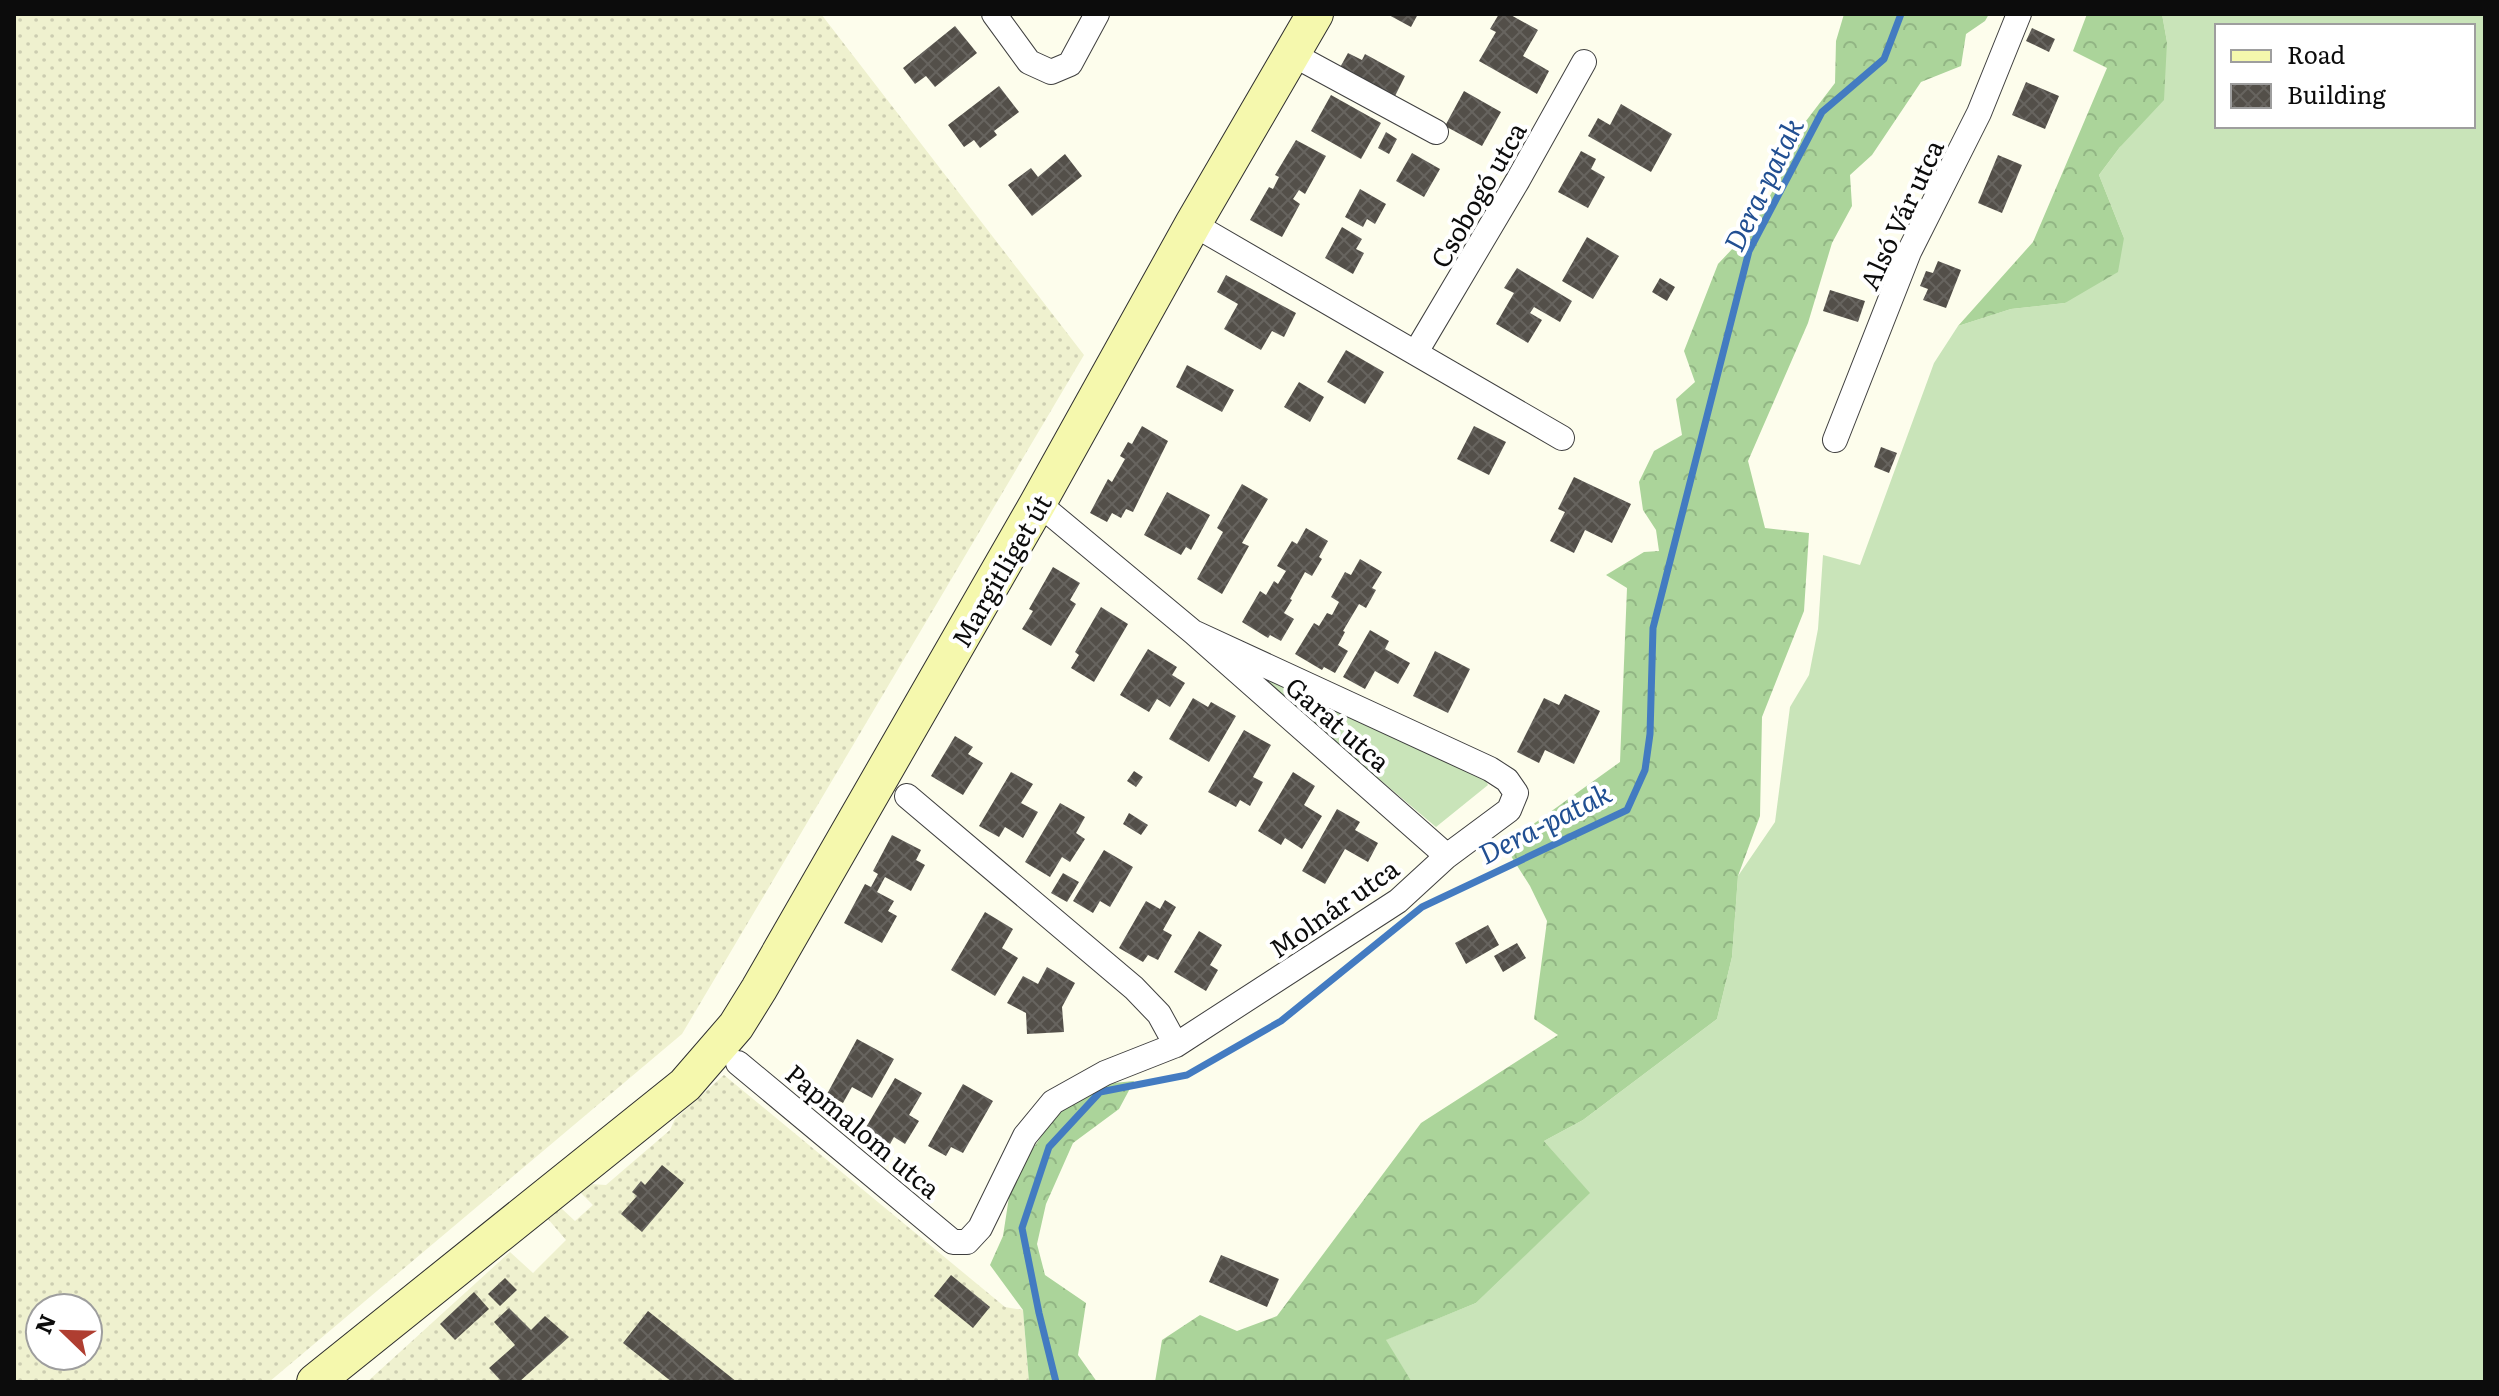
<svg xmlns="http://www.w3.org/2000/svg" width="2499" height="1396" viewBox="0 0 2499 1396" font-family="Literata,serif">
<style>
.farmland{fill:url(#farmland-dots);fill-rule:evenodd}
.grass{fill:#c9e4b9;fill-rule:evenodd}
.forest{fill:url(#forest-crowns)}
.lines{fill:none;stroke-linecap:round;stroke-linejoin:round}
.stream{stroke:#437bc1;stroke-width:7}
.building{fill:url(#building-cross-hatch)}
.minor-casing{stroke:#3f3f3f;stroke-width:26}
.secondary-casing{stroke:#2e2e2e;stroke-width:38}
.minor{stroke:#fff;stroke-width:24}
.secondary{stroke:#f5f8ad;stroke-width:36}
.labels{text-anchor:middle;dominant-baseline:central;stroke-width:8;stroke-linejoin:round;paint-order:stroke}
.street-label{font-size:26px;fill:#0c0c0c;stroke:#fff}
.water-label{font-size:28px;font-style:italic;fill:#214f92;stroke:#fff}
</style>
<defs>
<pattern id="farmland-dots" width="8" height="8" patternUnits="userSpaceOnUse" patternTransform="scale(2)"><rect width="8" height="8" fill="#eff1cf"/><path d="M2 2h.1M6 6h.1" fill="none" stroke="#cccdb1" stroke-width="1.8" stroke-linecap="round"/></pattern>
<pattern id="forest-crowns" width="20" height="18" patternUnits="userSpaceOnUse" patternTransform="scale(2)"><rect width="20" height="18" fill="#abd49a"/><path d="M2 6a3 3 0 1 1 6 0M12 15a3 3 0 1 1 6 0" fill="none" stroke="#92b584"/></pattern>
<pattern id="building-cross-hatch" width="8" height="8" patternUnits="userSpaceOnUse" patternTransform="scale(2)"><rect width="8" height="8" fill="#534f49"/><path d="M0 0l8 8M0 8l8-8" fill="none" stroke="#67645f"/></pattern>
</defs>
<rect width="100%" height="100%" fill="#fdfdec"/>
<path class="farmland" d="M14,14H821L1084,355L682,1034L269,1382H14ZM40,1308H88V1356H40Z
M724,1075L1005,1307L1023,1310L1029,1382H367L510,1252L533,1273L566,1240L548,1219L561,1208L575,1221L593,1205L580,1192L590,1184L606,1185L670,1130L675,1119Z"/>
<path class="grass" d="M2162,14H2485V1382H1412L1385,1340L1476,1303L1589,1193L1544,1141L1583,1120L1717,1019L1732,957L1738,876L1775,822L1790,707L1809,675L1818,629L1823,555L1860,565L1934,363L1958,326L2011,309L2065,303L2124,238L2099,175L2120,147L2167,42ZM2217,26H2473V126H2217Z
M1245,666L1484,776L1488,785L1436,827Z"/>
<path class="forest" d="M1844,14H1989L1985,21L1966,34L1961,66L1921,82L1872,155L1850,175L1852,206L1832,243L1808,323L1748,461L1765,528L1809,533L1804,611L1762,717L1760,816L1738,876L1732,957L1717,1019L1583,1120L1544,1141L1590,1193L1476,1303L1386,1340L1412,1382H1155L1162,1340L1200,1315L1237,1331L1277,1316L1421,1123L1558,1035L1534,1019L1547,921L1530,886L1504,845L1620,762L1627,588L1606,575L1644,552L1659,551L1656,530L1643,510L1639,482L1654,451L1682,435L1676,399L1695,382L1684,351L1718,264L1752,228L1781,176L1783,151L1835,83L1836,41Z
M2087,14H2162L2167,42L2164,100L2120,147L2099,175L2124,238L2118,272L2065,303L2011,309L1958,326L2033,242L2107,68L2073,51Z
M1134,1081L1119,1109L1073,1143L1046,1204L1037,1244L1045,1275L1086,1303L1078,1355L1097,1382H1029L1023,1310L990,1265L1003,1236L1009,1197L1030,1153L1064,1103L1103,1084Z"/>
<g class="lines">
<path class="stream" d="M1056,1382L1039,1313L1022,1228L1049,1147L1100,1092L1187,1075L1281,1021L1422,907L1627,810L1645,770L1650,734L1653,628L1749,251L1822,112L1884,59L1901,14"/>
</g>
<path class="building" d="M1387,14H1418L1411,27Z
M1499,14H1509L1538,30L1523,56L1549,71L1537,94L1479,61L1496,32L1490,29Z
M955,26L977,53L935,87L926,76L915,84L903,68Z
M2032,28L2055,39L2049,52L2026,41Z
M1348,53L1362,60L1365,54L1405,76L1393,100L1338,71Z
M2026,82L2059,96L2045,129L2012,115Z
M999,86L1019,112L994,131L997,135L980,148L974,140L964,147L948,125Z
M1464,91L1501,112L1482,146L1445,126Z
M1331,95L1381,123L1361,159L1311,131Z
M1621,104L1672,134L1651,172L1588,136L1598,118L1610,125Z
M1386,132L1397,139L1389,154L1378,148Z
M1296,140L1326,156L1305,194L1299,190L1293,199L1300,204L1282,237L1250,220L1269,187L1273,189L1279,177L1275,175Z
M1581,151L1596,159L1591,169L1605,177L1588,208L1558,192Z
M1412,153L1440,169L1424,197L1396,181Z
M1065,154L1082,176L1032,216L1008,185L1031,168L1038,177Z
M1998,155L2022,165L2002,213L1978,203Z
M1360,189L1386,204L1375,224L1367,219L1363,227L1345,217Z
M1342,227L1362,239L1356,249L1364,253L1353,274L1325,258Z
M1587,237L1619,256L1593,299L1562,281Z
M1938,261L1961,270L1946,308L1923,300L1928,289L1920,286L1926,271L1933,273Z
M1517,268L1572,301L1560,322L1534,307L1530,313L1542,320L1528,343L1496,324L1514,293L1504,288Z
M1226,275L1296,313L1284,337L1272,331L1261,350L1224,329L1238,304L1217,292Z
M1660,278L1675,287L1667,301L1652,292Z
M1830,290L1865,301L1858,322L1823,311Z
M1346,350L1384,372L1365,404L1327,382Z
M1187,365L1234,390L1222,412L1176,387Z
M1299,382L1324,397L1310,422L1284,407Z
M1142,426L1168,441L1133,512L1126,509L1121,518L1112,513L1107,522L1090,513L1108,479L1112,482L1125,459L1120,456L1128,442L1132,444Z
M1474,426L1506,442L1489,475L1457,459Z
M1881,447L1897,453L1889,473L1874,467Z
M1574,477L1631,504L1612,543L1585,530L1574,553L1550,541L1565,512L1558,509Z
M1242,484L1268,499L1242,543L1249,546L1222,594L1197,579L1223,532L1217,528Z
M1167,492L1210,515L1191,550L1186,547L1181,555L1144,535Z
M1306,528L1328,541L1319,557L1322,559L1312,576L1305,572L1290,599L1292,600L1284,613L1294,619L1281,641L1270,635L1268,638L1242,622L1260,591L1266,595L1274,581L1278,584L1286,571L1277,566L1292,541L1297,544Z
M1360,559L1382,572L1372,588L1376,590L1366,608L1359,604L1343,631L1345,632L1338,645L1348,651L1335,673L1324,667L1322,670L1295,654L1314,623L1319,626L1327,613L1332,615L1339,602L1331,597L1345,572L1351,575Z
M1053,567L1080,583L1070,600L1076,604L1051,646L1022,629L1033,611L1029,609Z
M1101,607L1128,624L1094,682L1071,668L1079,655L1075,652Z
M1370,630L1389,641L1385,649L1410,663L1398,684L1375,671L1365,689L1343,677Z
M1148,649L1177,667L1172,675L1185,683L1170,707L1157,699L1149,712L1120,695Z
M1435,651L1470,669L1448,713L1413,696Z
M1565,694L1600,711L1574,764L1545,750L1539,763L1517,752L1544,698L1559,705Z
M1193,698L1208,707L1211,702L1236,716L1209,762L1169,739Z
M1244,730L1271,745L1253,777L1263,782L1250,806L1240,800L1236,807L1208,792Z
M955,736L973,747L968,754L983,763L963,795L931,776Z
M1134,771L1143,777L1136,787L1127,781Z
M1011,772L1033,784L1021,803L1038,812L1023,838L1005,827L999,837L979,826Z
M1293,772L1315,786L1304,805L1322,816L1302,849L1285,838L1281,845L1258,831Z
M1060,803L1085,817L1076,833L1085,839L1070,862L1062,857L1050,877L1025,862Z
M1337,809L1360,822L1355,830L1378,843L1368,862L1345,849L1325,884L1302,871Z
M1129,813L1148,825L1141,835L1123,824Z
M892,835L921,850L916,860L925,865L911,891L885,877L877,892L894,901L888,911L897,916L882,943L844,923L865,884L871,887L878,874L873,871Z
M1104,850L1133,867L1110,907L1100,901L1093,913L1073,901Z
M1063,873L1079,882L1067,902L1051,893Z
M1165,900L1176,907L1163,930L1172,935L1158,960L1148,955L1143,962L1119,948L1146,901L1160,909Z
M985,912L1013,929L1002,948L1018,958L995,996L951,970Z
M1488,925L1499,945L1466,964L1455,943Z
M1199,931L1222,945L1210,965L1218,970L1206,991L1174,972Z
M1517,943L1526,958L1503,972L1494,956Z
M1047,967L1075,983L1062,1007L1064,1032L1027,1034L1026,1013L1007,1003L1023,976L1038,984Z
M857,1039L894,1059L872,1098L852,1087L843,1103L827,1094Z
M895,1078L922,1093L909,1115L919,1121L905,1144L894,1137L890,1144L865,1129Z
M963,1084L993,1101L963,1153L951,1147L946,1156L928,1146Z
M662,1165L684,1183L642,1232L621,1214L637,1196L632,1192L641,1181L645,1185Z
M1221,1255L1279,1279L1267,1307L1209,1282Z
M951,1275L990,1307L973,1328L934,1296Z
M505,1278L517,1290L500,1306L488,1294Z
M474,1292L489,1309L455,1340L440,1324Z
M509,1308L531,1330L545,1316L569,1337L519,1382H502L489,1368L515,1345L494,1322Z
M648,1311L737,1382H672L623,1343Z"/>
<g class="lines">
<g class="minor-casing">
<path id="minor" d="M994,14L1029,62L1051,72L1070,64L1097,14
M1292,54L1436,132
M1193,224L1562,438
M1416,352L1518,180L1584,62
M1835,440L1909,252L1979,113L2019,14
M1038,503L1193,632L1447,856
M907,796L1134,988L1159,1014L1176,1045
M738,1063L953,1242H967L980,1228L1025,1136L1053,1102L1105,1073L1176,1045L1398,901L1447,856L1509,810L1516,793L1507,780L1490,769L1193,632"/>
</g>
<g class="secondary-casing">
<path id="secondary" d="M315,1382L685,1085L736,1026L759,989L1038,503L1193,224L1315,14"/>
</g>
<use href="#minor" class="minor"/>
<use href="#secondary" class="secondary"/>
</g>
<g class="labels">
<g class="street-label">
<text transform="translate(1477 194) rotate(-60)">Csobogó utca</text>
<text transform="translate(1900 214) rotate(-65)">Alsó Vár utca</text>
<text transform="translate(1000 570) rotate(-60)">Margitliget út</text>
<text transform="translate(1339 723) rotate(41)">Garat utca</text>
<text transform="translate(1333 907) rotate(-35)">Molnár utca</text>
<text transform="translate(864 1130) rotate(40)">Papmalom utca</text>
</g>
<g class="water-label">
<text transform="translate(1762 184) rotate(-64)">Dera-patak</text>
<text transform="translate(1544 822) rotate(-27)">Dera-patak</text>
</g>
</g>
<rect width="2499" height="1396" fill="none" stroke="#0c0c0c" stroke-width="32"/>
<rect x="2215" y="24" width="260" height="104" fill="#ffffff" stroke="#9e9e9e" stroke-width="2"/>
<rect x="2231" y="50" width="40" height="12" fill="#f5f8ad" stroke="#9e9e9e" stroke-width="2"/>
<text x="2287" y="64" font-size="24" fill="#0c0c0c">Road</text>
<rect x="2231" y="84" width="40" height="24" fill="url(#building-cross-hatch)" stroke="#9e9e9e" stroke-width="2"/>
<text x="2287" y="104" font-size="24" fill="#0c0c0c">Building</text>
<g transform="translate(64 1332) rotate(293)"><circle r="38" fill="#ffffff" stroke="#9e9e9e" stroke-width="2"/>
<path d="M0-6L14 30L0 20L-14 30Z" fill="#af3e31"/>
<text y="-12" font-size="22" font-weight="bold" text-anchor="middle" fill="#0c0c0c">N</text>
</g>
</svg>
